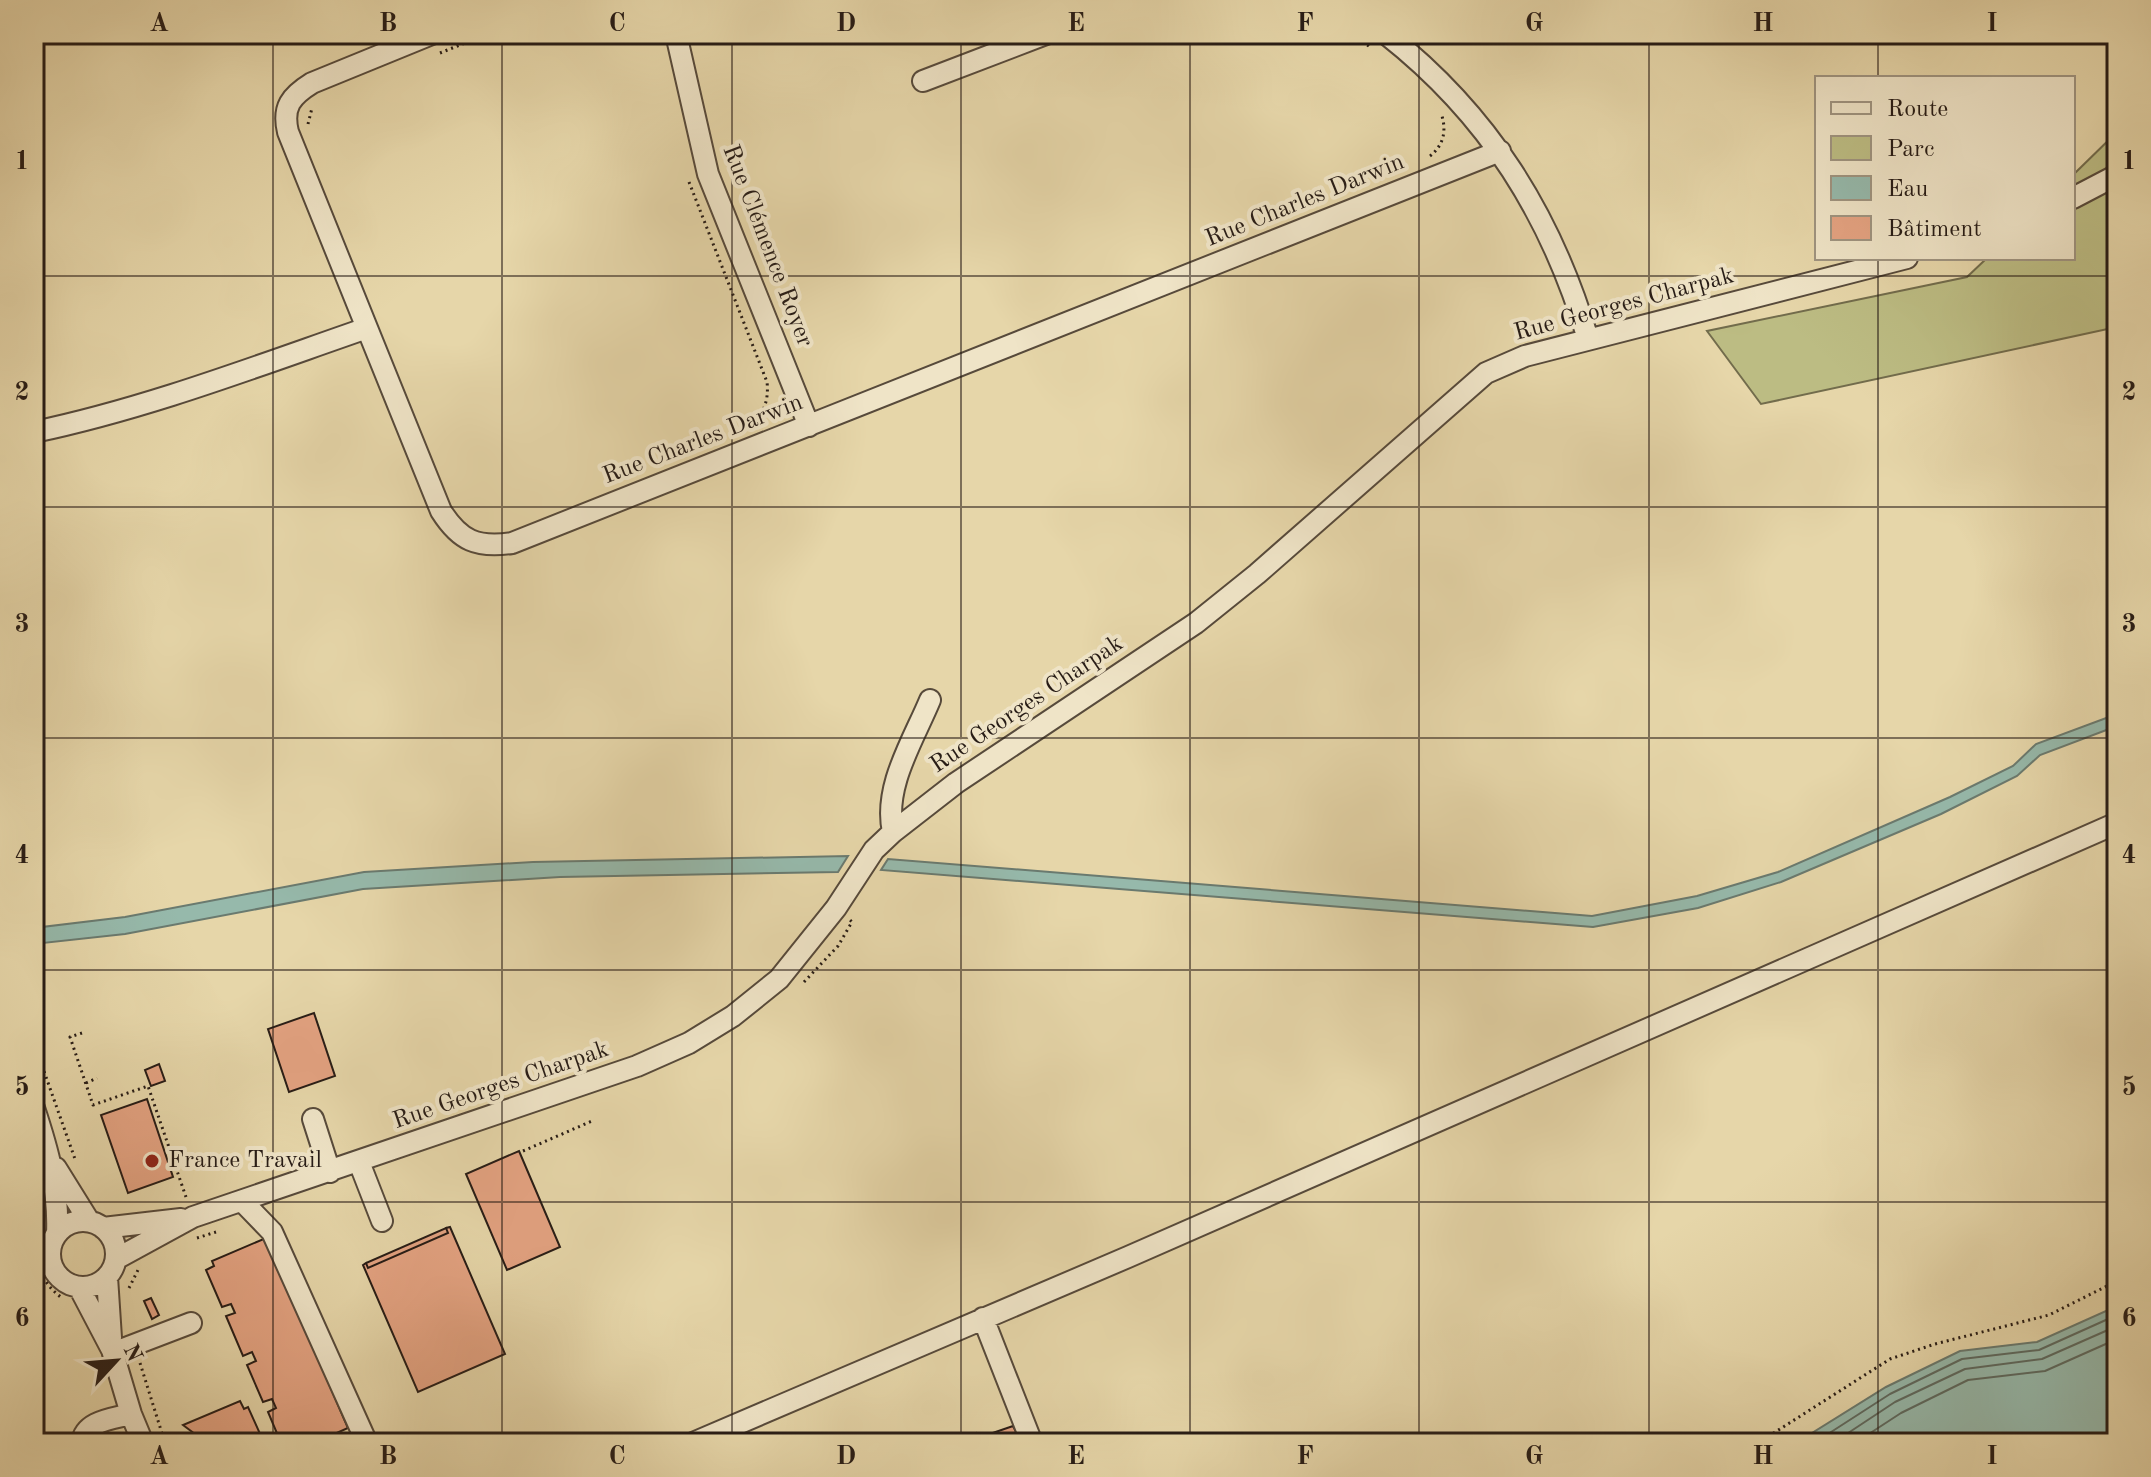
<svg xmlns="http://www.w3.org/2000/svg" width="2151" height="1477" viewBox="0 0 2151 1477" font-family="'Old Standard TT',serif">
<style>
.green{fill:#bcbc83;stroke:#726c4c;stroke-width:2}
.water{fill:#96b9ab;stroke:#6a7a6f;stroke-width:2}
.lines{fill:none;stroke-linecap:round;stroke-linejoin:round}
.shore{stroke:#5e6a60;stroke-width:2}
.building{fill:#e4a382;stroke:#271c16;stroke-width:2}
.minor-casing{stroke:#574a3b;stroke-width:24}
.path{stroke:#271c16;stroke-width:3;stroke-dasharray:2 4;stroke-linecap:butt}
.minor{stroke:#efe4c7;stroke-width:20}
.grid{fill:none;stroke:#271c16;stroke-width:2;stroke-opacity:0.55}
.poi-dot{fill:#8f2418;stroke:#efe4c7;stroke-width:3}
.labels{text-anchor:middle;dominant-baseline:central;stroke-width:8;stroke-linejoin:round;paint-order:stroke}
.street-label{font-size:24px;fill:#271c16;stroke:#efe4c7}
.poi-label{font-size:24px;fill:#271c16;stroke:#efe4c7;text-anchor:start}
.neatline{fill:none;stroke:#271c16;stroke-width:3}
.grid-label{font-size:26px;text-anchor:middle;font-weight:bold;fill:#271c16}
</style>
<rect width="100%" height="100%" fill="#e6d6a9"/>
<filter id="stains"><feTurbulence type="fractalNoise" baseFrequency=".0025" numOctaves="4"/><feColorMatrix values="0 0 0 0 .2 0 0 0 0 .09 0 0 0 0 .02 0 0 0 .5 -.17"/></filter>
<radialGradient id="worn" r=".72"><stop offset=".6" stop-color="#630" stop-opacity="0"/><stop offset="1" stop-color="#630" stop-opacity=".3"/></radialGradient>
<path class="green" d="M2117,132V327L1761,404L1707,331L1967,277L1987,258H2073V175Z"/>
<path class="water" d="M2117,714V726L2040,755L2017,776L1941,814L1781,882L1698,908L1593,927L881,870L888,859L1592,916L1697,896L1778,872L1950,797L2013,766L2036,744Z
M848,856L838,872L560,877L363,889L125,934L34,944V928L125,917L364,872L533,862Z
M2117,1306V1443H1796L1886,1387L1960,1351L2037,1342Z"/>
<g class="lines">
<path class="shore" d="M1814,1443L1890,1394L1962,1359L2039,1350L2117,1315
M1833,1443L1895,1402L1965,1369L2042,1359L2117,1326
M1855,1443L1901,1413L1968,1380L2045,1371L2117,1339"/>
</g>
<path class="building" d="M314,1013L335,1076L289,1092L268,1029Z
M159,1064L165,1081L151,1086L145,1070Z
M147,1099L173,1177L128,1193L101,1115Z
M519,1151L560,1247L507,1270L466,1174Z
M450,1227L505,1354L418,1392L363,1265L366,1263L368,1268L448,1233L446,1228Z
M446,1228L448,1233L368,1268L366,1263Z
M266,1238L348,1428L314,1443H281L268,1412L276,1408L272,1399L263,1402L247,1365L256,1361L252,1352L243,1356L226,1316L235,1313L231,1304L222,1307L206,1270L214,1266L212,1261Z
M151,1298L159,1315L152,1319L144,1301Z
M240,1401L244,1409L248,1407L261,1436L254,1439L256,1443L263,1440L264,1443H207L183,1425Z
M1013,1426L1022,1443H964L978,1438Z
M976,1433L978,1438L958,1443L956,1440Z"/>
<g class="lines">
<g class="minor-casing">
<path id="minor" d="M676,34L708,174L809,426
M1386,34C1489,115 1551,215 1588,339
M923,81L1046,34
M2073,198L2117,175
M367,328L288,132C282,107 291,96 312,83L432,34
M34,432C148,408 257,366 367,328L441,511C460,541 477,548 512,543L1500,151
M893,832C883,787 913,741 930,700
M34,1108C48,1150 59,1189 57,1234
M313,1119L330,1172
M359,1162L382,1221
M56,1168L89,1221
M242,1201L272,1232L367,1443
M50 1254a33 33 0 1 1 66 0a33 33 0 1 1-66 0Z
M103,1228L181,1219
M116,1259L193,1217L637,1066L689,1043L733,1016L779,979L836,908L874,850L893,832L956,783L1196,623L1257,574L1486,373L1525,356L1907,258
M107,1277L111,1338
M79,1287L112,1350L131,1414L143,1443
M983,1318L1032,1443
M112,1350L123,1349L191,1323
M82,1443C84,1421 112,1419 131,1414
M693,1443L1128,1257L2117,823"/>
</g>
<path class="path" d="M1353,34L1370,47
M440,53L487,34
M308,124L312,108
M1430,156C1444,145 1447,130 1441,113
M689,182L767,382C769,400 764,413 751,426
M804,982L838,946L852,922L850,920
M82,1033L70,1037L93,1105L148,1086L187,1200
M34,1043L75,1159
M86,1083L97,1078
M523,1151L592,1121
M197,1238L216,1232
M39,1242C34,1265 43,1284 62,1298
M129,1288L138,1270
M140,1363L165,1443
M1758,1443L1890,1359L1935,1344L2049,1315L2117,1281"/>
<use href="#minor" class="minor"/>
</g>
<path class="grid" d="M273,34V1443M502,34V1443M732,34V1443M961,34V1443M1190,34V1443M1419,34V1443M1649,34V1443M1878,34V78M1878,258V1443M34,276H2117M34,507H2117M34,738H2117M34,970H2117M34,1202H2117"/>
<circle class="poi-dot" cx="152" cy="1161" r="8"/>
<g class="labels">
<g class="street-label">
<text transform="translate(1305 201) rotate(-22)">Rue Charles Darwin</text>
<text transform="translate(767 246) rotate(69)">Rue Clémence Royer</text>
<text transform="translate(1624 305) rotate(-15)">Rue Georges Charpak</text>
<text transform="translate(703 440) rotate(-21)">Rue Charles Darwin</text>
<text transform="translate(1027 705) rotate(-34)">Rue Georges Charpak</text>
<text transform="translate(501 1086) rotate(-19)">Rue Georges Charpak</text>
</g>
<g class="poi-label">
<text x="168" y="1161">France Travail</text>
</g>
</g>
<rect width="2151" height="1477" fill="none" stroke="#e6d6a9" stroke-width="88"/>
<rect x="1815" y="76" width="260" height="184" fill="#efe4c7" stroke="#9f9480" stroke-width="2"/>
<rect x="1831" y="102" width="40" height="12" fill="#efe4c7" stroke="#9f9480" stroke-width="2"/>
<text x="1887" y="116" font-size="24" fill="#271c16">Route</text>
<rect x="1831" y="136" width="40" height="24" fill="#bcbc83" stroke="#9f9480" stroke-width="2"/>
<text x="1887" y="156" font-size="24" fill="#271c16">Parc</text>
<rect x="1831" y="176" width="40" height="24" fill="#96b9ab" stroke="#9f9480" stroke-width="2"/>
<text x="1887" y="196" font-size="24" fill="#271c16">Eau</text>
<rect x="1831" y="216" width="40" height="24" fill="#e4a382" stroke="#9f9480" stroke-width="2"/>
<text x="1887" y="236" font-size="24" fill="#271c16">Bâtiment</text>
<g transform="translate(116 1361) rotate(64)" stroke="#efe4c7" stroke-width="6" paint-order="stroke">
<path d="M0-6L14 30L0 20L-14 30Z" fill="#271c16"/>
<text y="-12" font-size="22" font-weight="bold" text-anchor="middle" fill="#271c16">N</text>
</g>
<rect x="44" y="44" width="2063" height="1389" class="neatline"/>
<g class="grid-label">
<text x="159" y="31">A</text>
<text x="388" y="31">B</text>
<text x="617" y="31">C</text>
<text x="846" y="31">D</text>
<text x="1076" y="31">E</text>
<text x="1305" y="31">F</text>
<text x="1534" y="31">G</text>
<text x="1763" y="31">H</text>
<text x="1992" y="31">I</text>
<text x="22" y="169">1</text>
<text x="2129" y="169">1</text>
<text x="22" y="400">2</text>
<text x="2129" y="400">2</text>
<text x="22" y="632">3</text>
<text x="2129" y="632">3</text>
<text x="22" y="863">4</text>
<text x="2129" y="863">4</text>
<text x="22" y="1095">5</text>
<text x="2129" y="1095">5</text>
<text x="22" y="1326">6</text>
<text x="2129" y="1326">6</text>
<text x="159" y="1464">A</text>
<text x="388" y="1464">B</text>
<text x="617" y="1464">C</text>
<text x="846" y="1464">D</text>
<text x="1076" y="1464">E</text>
<text x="1305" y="1464">F</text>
<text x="1534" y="1464">G</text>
<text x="1763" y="1464">H</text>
<text x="1992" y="1464">I</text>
</g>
<rect width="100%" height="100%" filter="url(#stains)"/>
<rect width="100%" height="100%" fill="url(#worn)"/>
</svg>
